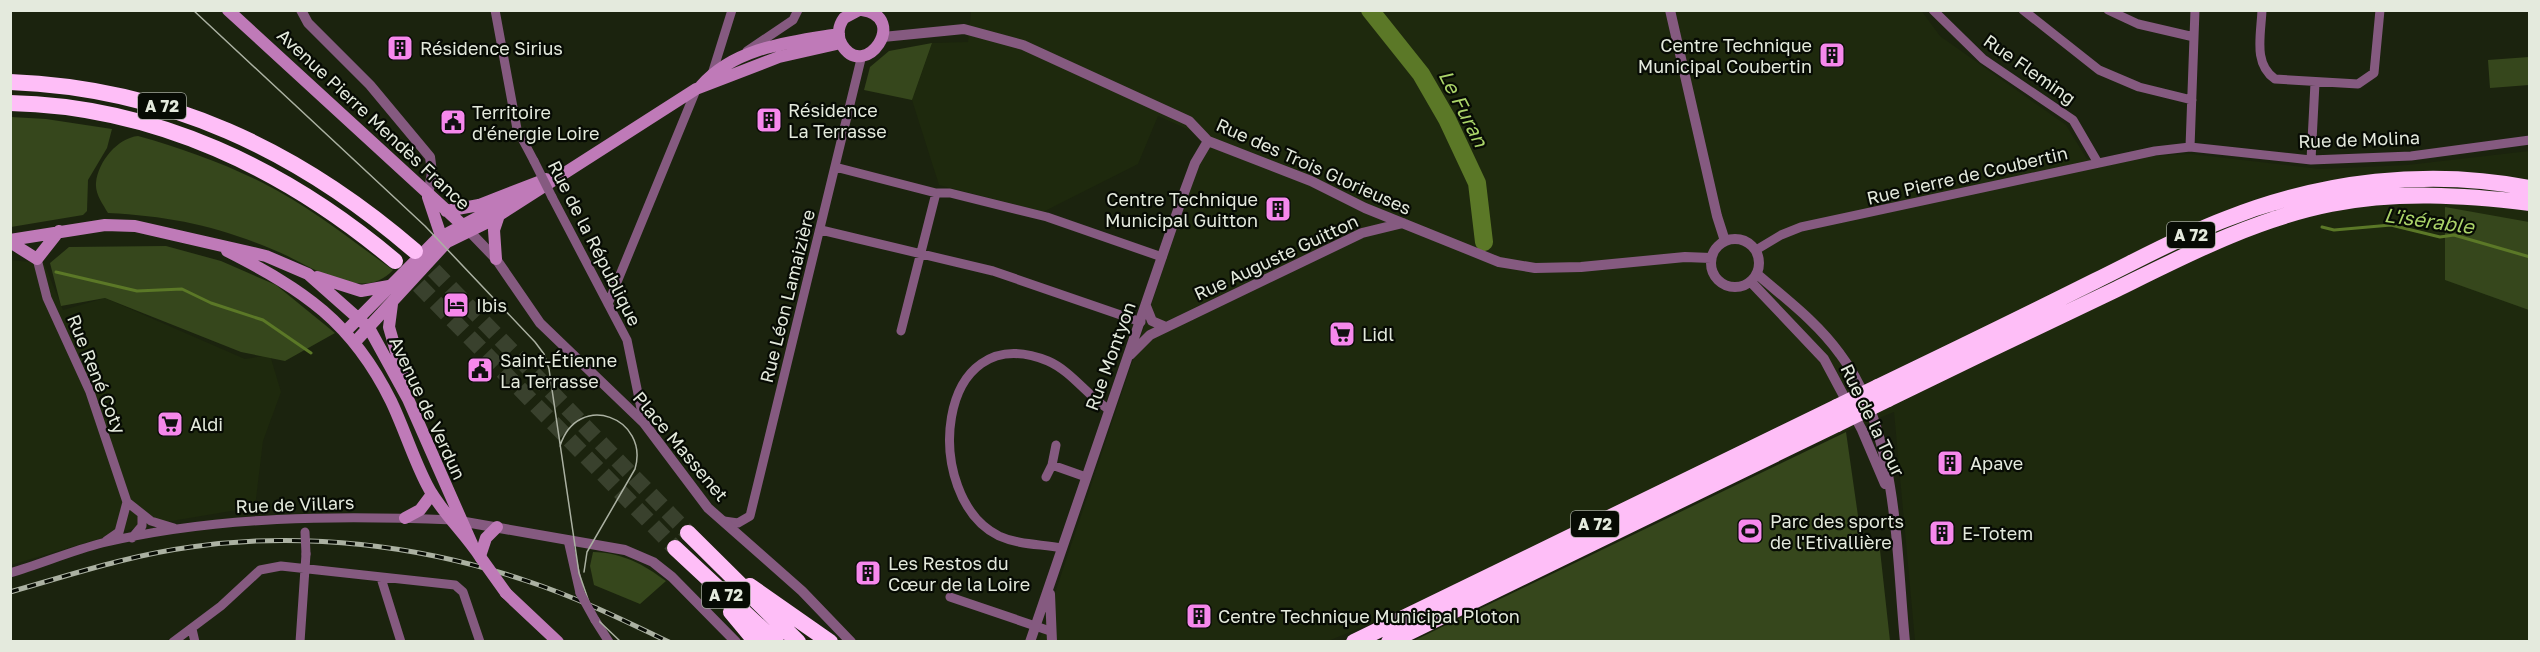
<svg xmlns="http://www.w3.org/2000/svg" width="2540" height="652" viewBox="0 0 2540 652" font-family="'Golos Text',sans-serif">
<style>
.built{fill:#1e290d}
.green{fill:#36471c}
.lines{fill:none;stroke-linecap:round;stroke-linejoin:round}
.stream{stroke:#5b7827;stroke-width:3}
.river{stroke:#5b7827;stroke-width:18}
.motorway-tunnel{stroke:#39412d;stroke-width:16;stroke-dasharray:16 8;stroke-linecap:butt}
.minor{stroke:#855a80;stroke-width:9}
.tertiary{stroke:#855a80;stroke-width:10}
.secondary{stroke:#bf7ab8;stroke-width:12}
.motorway{stroke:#febef7;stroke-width:16}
.tram{stroke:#abb1a2;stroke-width:1.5}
.rail-casing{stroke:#abb1a2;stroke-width:5}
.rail{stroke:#070b04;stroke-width:3;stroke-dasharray:9;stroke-linecap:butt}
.minor-bridge{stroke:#855a80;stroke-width:9}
.secondary-bridge{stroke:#bf7ab8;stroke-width:12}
.motorway-bridge{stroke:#febef7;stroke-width:16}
.labels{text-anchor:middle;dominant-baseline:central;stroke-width:4.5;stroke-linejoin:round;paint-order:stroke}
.shield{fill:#070b04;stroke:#a2a79c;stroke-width:1.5}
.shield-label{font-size:16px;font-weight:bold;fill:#e4eadd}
.poi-label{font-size:18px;fill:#e4eadd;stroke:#070b04;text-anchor:start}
.street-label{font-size:18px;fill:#e4eadd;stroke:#070b04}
.water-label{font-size:20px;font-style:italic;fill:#abd469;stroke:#070b04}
</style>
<rect width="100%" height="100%" fill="#1b230e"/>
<path class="built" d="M1921,10L1940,36L2066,125L2087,159L2191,154L2320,169L2407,165L2529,151V641H1915L1894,412L1328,641H1039L1207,138L1158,116L1138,164L1043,212L939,185L912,100L932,43L968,42L971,11Z
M10,260L44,263L63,310L105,298L245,359L270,355L281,392L263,441L255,507L142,526L11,565Z"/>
<path class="green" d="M932,43L912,100L864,90L870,67L889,51Z
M2529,57V85L2490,88L2488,60Z
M11,117L46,119L112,129L107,148L88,180L87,211L83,215L11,227Z
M138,136C181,148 223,163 263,183C309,206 351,240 393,270C383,281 370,285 355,283C329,281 299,260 274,250C217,226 170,216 108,213C103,204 95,194 96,183C98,161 118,138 138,136Z
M2445,207L2529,222V310L2445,280Z
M166,246L221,261L276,285L335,333L285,361L241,352L105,298L61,306L50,263L69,247Z
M1846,432L1862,544L1873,543L1880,550L1890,641H1413Z
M593,552C623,553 643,564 666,581L640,604L594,585L590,566Z"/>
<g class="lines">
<path class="stream" d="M2322,227L2334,230L2391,225L2440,237L2454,235L2530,257
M56,272L137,291L182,289L211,303L263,320L311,353"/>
<path class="river" d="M1370,10L1421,74L1447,119L1477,183L1484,242"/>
<path class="motorway-tunnel" d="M417,253L688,533
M402,268L675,548"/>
<path class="minor" d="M495,10L517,129L534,161
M1933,10L1983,59L2073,120L2098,163
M2023,10L2099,70L2139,87L2192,100
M2108,10L2138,24L2194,37
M2262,10C2261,35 2253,64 2275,79L2358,84L2374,73L2380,10
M747,51L793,20L798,10
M712,74L732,10
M2190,147L2195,10
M2311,160L2315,83
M835,167L936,193H950L1047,217L1162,257
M552,197L627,340L644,423
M821,230L993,271L1141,322
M1756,250L1781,235L1801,227L2155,151L2190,147L2311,160L2411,156L2530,140
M37,259L47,298L90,392L127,502L119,532L106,541
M608,304L696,90
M901,331L936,193
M1052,465L1086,477
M1046,477L1052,465L1056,445
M127,502L151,521L174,528
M724,521L738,523L750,516L862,55
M132,538L142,526V514
M568,540L580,593
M1062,548C1041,544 1019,545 999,536C921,498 934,315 1048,361C1071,371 1087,395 1108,409
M10,573C41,564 71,551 102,543C216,516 337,515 454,520
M381,578L401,642
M950,597L1050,631
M595,620L609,642
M192,629L195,642
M173,642L221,606L260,570L281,566L455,585L463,592L480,642
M300,642L306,554"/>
<path class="tertiary" d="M301,10L308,23L370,85L430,157L432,172L428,196
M1670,10L1717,216L1725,241
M883,37L964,29L1023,45L1189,121L1208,141L1311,181L1365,208L1499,262L1535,268L1581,267L1685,257L1711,258
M469,231L496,259L540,323L644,423L708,508L802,591L851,642
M1711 263a24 24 0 1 1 48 0a24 24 0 1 1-48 0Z
M1757,274C1787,300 1817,322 1840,354C1898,430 1896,550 1905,642
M1751,282L1824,359L1862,430L1885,484
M1146,306L1152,321L1166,327
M1130,355L1150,335L1362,233L1403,223
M454,520L625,550L653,562L672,577L736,642
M1050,594L1052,642
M1030,642L1181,201L1195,163L1208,141"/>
<path class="secondary" d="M228,10L469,231
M859,10L844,18C838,26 837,36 842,45C865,82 910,17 862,10
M701,86C735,47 790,42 839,34
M428,197L441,236
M446,211L479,205L546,179
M10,240L105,225L135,226L266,256L308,274L369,328L408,399L472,544
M10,242L37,259L59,231
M227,251C304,290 352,322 391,401C404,428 413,458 427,485C440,511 465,533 481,558
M496,259L494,230L499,215
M317,277L361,291L389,286
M392,304L389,327L405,383
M346,331L437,239L510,200
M356,341L447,242L490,221L696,89L779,57L841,43
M405,518L420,510L432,494
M480,556L486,538L497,527
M506,593L558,642"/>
<path class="motorway" d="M10,82C167,88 298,150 415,251
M10,103C155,106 286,169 395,261
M1878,387C1951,352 2023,317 2095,281C2138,260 2181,236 2226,219C2322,181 2428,168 2530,188
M1888,399C1964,362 2041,325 2117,289C2186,255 2255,219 2331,204C2397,191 2463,195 2530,203
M688,533L798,642
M675,548L776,642
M750,586L830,642
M731,612L756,642
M1354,642L1837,407
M1389,642L1837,424"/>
<path class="tram" d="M193,10L425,226L535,342L544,354L549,369L579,573L591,608L600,622L621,642
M560,446C578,390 650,418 635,469L587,552L584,572"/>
<g class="rail-casing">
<path id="rail" d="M10,592C70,575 130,555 191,547C303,531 420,545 527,581C576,597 623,620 669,642"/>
</g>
<use href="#rail" class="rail"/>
<path class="minor-bridge" d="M534,161L552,197
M305,532L306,554
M580,593L595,620"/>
<path class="secondary-bridge" d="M481,558L506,593"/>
<path class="motorway-bridge" d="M1837,407L1878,387
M1837,424L1888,399"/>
</g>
<defs>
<g id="building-square" transform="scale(1.35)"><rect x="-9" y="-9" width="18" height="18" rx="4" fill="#f688ec" stroke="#070b04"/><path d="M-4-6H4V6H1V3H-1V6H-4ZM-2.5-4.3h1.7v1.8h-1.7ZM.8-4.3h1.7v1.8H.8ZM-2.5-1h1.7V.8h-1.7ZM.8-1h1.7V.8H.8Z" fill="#111"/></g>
<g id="civic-square" transform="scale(1.35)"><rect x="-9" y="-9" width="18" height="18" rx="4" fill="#f688ec" stroke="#070b04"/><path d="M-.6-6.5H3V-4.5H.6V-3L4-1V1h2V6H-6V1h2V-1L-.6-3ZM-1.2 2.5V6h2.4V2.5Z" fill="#111"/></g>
<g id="hotel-square" transform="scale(1.35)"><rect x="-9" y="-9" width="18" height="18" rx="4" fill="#f688ec" stroke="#070b04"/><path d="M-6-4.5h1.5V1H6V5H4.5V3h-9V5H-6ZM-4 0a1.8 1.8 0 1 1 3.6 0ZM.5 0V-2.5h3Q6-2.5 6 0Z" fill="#111"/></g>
<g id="supermarket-square" transform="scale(1.35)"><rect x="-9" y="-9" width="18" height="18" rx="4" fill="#f688ec" stroke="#070b04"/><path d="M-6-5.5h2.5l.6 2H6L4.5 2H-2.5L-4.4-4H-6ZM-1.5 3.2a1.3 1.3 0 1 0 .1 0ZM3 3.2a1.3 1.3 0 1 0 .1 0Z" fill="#111"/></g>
<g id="stadium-square" transform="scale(1.35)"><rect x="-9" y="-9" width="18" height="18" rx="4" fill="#f688ec" stroke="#070b04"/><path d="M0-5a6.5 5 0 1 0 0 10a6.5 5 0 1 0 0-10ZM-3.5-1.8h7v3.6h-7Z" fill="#111"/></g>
</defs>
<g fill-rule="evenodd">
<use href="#building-square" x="400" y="48"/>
<use href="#building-square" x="1832" y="55"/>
<use href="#building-square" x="769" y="120"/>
<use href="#civic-square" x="453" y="122"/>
<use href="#building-square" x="1278" y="209"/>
<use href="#hotel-square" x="456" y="305"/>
<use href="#supermarket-square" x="1342" y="334"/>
<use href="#civic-square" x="480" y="370"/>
<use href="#supermarket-square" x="170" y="424"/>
<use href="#building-square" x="1950" y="463"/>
<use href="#stadium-square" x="1750" y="531"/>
<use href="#building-square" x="1942" y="533"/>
<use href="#building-square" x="868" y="573"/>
<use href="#building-square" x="1199" y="616"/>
</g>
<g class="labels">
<g class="shield">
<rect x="138" y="93" width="48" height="26" rx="4.5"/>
<rect x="2167" y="222" width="48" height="26" rx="4.5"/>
<rect x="1571" y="511" width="48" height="26" rx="4.5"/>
<rect x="702" y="582" width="48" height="26" rx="4.5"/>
</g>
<g class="shield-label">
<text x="162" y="106">A 72</text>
<text x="2191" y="235">A 72</text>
<text x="1595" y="524">A 72</text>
<text x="726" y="595">A 72</text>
</g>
<g class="poi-label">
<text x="1812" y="45" text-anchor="end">Centre Technique<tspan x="1812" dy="21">Municipal Coubertin</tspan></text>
<text x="420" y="48">Résidence Sirius</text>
<text x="788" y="110">Résidence<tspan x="788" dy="21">La Terrasse</tspan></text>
<text x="472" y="112">Territoire<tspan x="472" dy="21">d'énergie Loire</tspan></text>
<text x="1258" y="199" text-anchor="end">Centre Technique<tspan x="1258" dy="21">Municipal Guitton</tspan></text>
<text x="476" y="305">Ibis</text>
<text x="1362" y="334">Lidl</text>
<text x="500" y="360">Saint-Étienne<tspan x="500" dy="21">La Terrasse</tspan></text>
<text x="190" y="424">Aldi</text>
<text x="1970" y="463">Apave</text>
<text x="1770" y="521">Parc des sports<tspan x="1770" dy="21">de l'Etivallière</tspan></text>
<text x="1962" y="533">E-Totem</text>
<text x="888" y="563">Les Restos du<tspan x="888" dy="21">Cœur de la Loire</tspan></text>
<text x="1218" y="616">Centre Technique Municipal Ploton</text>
</g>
<g class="street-label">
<text transform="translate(2030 69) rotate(35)">Rue Fleming</text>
<text transform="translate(374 119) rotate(43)">Avenue Pierre Mendès France</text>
<text transform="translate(2359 139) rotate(-2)">Rue de Molina</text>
<text transform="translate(1314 166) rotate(24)">Rue des Trois Glorieuses</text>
<text transform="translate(1967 175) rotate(-13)">Rue Pierre de Coubertin</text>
<text transform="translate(595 243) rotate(63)">Rue de la République</text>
<text transform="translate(1276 257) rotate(-25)">Rue Auguste Guitton</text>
<text transform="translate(787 296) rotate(-76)">Rue Léon Lamaizière</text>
<text transform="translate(1110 356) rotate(-70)">Rue Montyon</text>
<text transform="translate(97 374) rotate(68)">Rue René Coty</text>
<text transform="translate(428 408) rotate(65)">Avenue de Verdun</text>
<text transform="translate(1873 420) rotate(64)">Rue de la Tour</text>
<text transform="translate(681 446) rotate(50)">Place Massenet</text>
<text transform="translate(295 504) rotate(-2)">Rue de Villars</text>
</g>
<g class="water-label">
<text transform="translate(1464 108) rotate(63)">Le Furan</text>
<text transform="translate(2429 220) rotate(8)">L'isérable</text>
</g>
</g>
<rect width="2540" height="652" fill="none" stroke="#e4eadd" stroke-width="24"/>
</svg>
